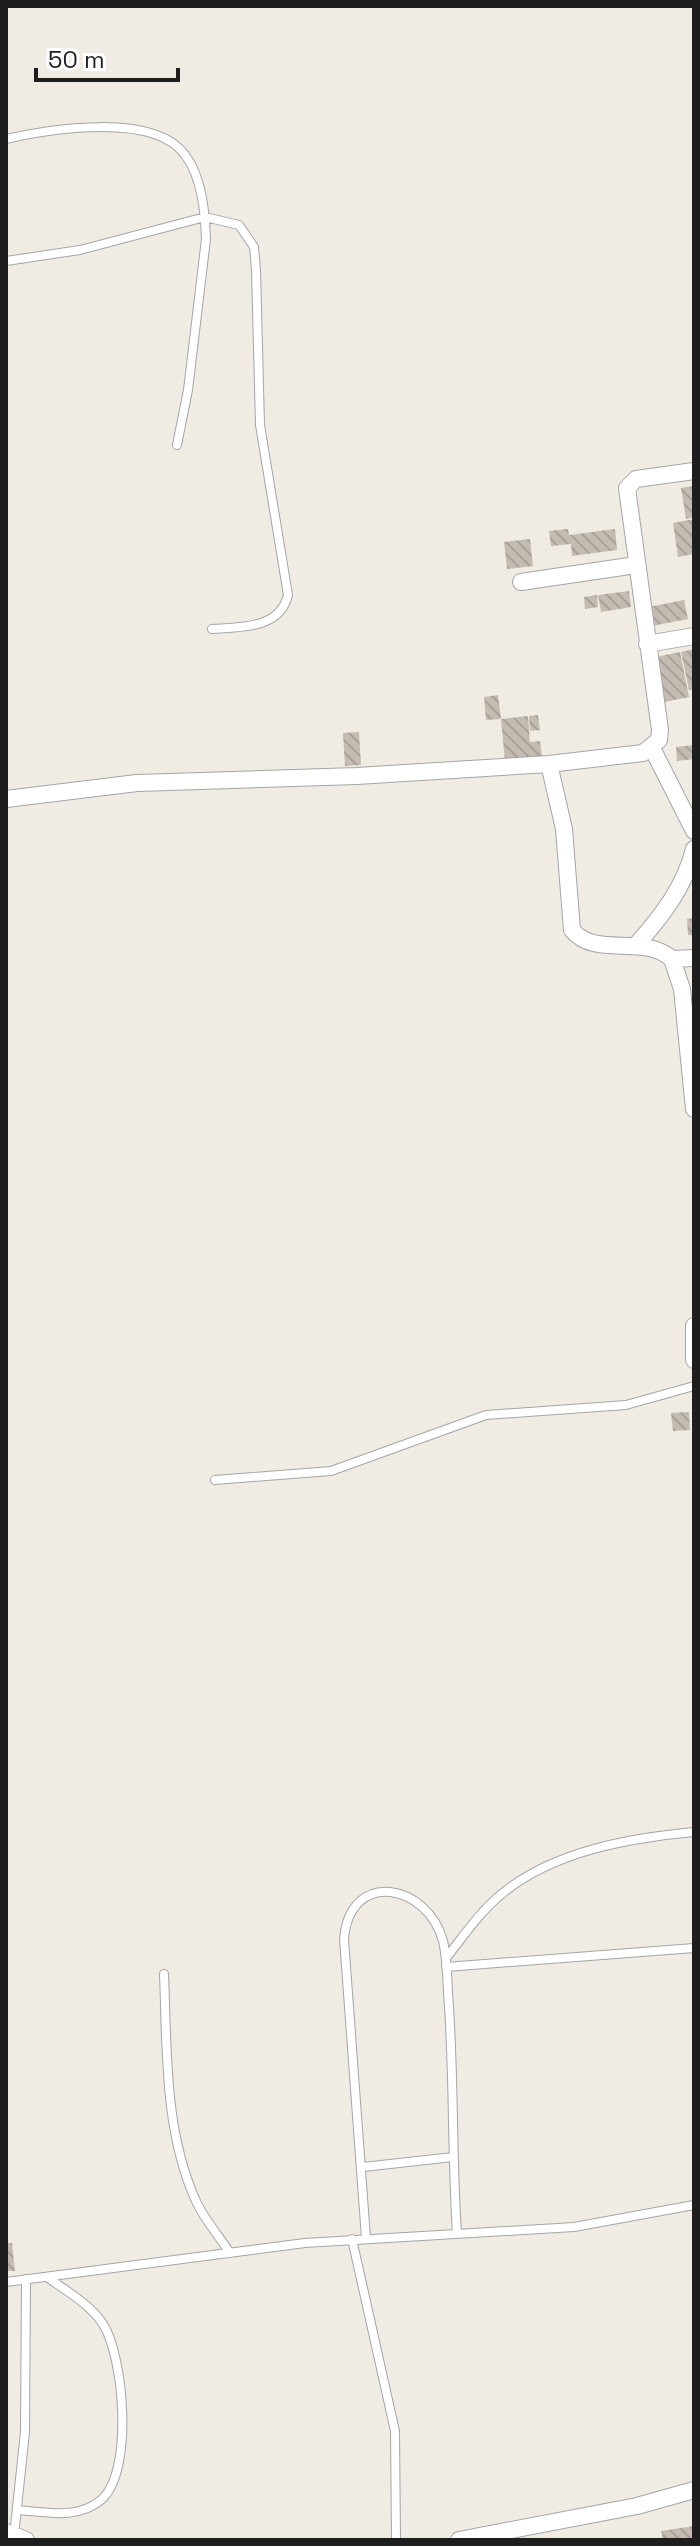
<svg xmlns="http://www.w3.org/2000/svg" width="700" height="2546" viewBox="0 0 700 2546" font-family="'Space Grotesk',sans-serif">
<style>
.building{fill:url(#building-back-hatch)}
.lines{fill:none;stroke-linecap:round;stroke-linejoin:round}
.lane-casing{stroke:#a5a5a5;stroke-width:10}
.street-casing{stroke:#a5a5a5;stroke-width:18}
.lane{stroke:#fff;stroke-width:8}
.street{stroke:#fff;stroke-width:16}
</style>
<defs>
<pattern id="building-back-hatch" width="6" height="6" patternUnits="userSpaceOnUse" patternTransform="scale(2)"><rect width="6" height="6" fill="#c4bcb3"/><path d="M-1 5l2 2M0 0l6 6M5-1l2 2" fill="none" stroke="#a8a19a"/></pattern>
</defs>
<rect width="100%" height="100%" fill="#f0ece4"/>
<path class="building" d="M694,486V517L686,519L681,488Z
M694,519V554L678,557L673,523Z
M568,529L569,535L615,529L617,550L572,556L571,544L551,546L549,531Z
M530,539L533,566L507,569L504,542Z
M629,591L631,607L601,612L598,595Z
M597,595L598,607L585,609L584,597Z
M684,600L688,619L652,626L648,607Z
M694,649V689L689,690L681,652Z
M680,652L689,697L664,702L655,657Z
M498,695L501,719L486,720L484,697Z
M538,715L540,730L530,731L529,716Z
M528,716L530,742L540,741L542,757L505,761L501,719Z
M359,732L361,765L345,766L343,733Z
M694,745V759L677,761L676,747Z
M694,918V935H688L687,919Z
M689,1412L690,1430L673,1431L671,1413Z
M6,2243H12L15,2271H6Z
M694,2526V2540H663L661,2531Z"/>
<g class="lines">
<g class="lane-casing">
<path id="lane" d="M6,139C50,129 154,112 185,155C202,177 205,212 206,239L188,390L177,445
M6,261L80,250L205,217L239,225L254,247L256,270L260,425L288,595C280,629 241,627 212,629
M215,1480L331,1471L486,1415L626,1405L694,1386
M446,1958C463,1937 481,1910 503,1893C554,1851 630,1838 694,1832
M446,1967L694,1948
M164,1974C167,2048 164,2131 196,2201C204,2219 219,2236 230,2253
M363,2167L453,2157
M366,2238L344,1939C350,1868 428,1884 443,1941C448,1962 447,1985 449,2007C454,2083 452,2158 457,2234
M352,2239L395,2431L396,2540
M6,2282L305,2243L574,2227L694,2205
M18,2510C46,2512 77,2520 101,2500C134,2472 124,2357 103,2324C90,2304 66,2291 47,2277
M14,2536L25,2432L26,2279"/>
</g>
<g class="street-casing">
<path id="street" d="M521,582L636,565
M647,644L694,636
M652,748L694,831
M549,764L564,829L572,930C596,959 643,933 672,959L682,989L694,1109
M6,799L137,783L357,776L549,764L643,753L659,740L660,730L627,488L636,479L694,471
M637,944C662,916 685,886 694,849
M672,959L694,958
M694,1326V1360
M6,2532L26,2540
M459,2540L637,2506L694,2490"/>
</g>
<use href="#lane" class="lane"/>
<use href="#street" class="street"/>
</g>
<rect width="700" height="2546" fill="none" stroke="#1e1e1e" stroke-width="16"/>
<path d="M36 68v12h142v-12" fill="none" stroke="#1e1e1e" stroke-width="4"/>
<text x="48" y="68" font-size="24" fill="#1e1e1e" stroke="#ffffff" stroke-width="6" paint-order="stroke">50 m</text>
</svg>
